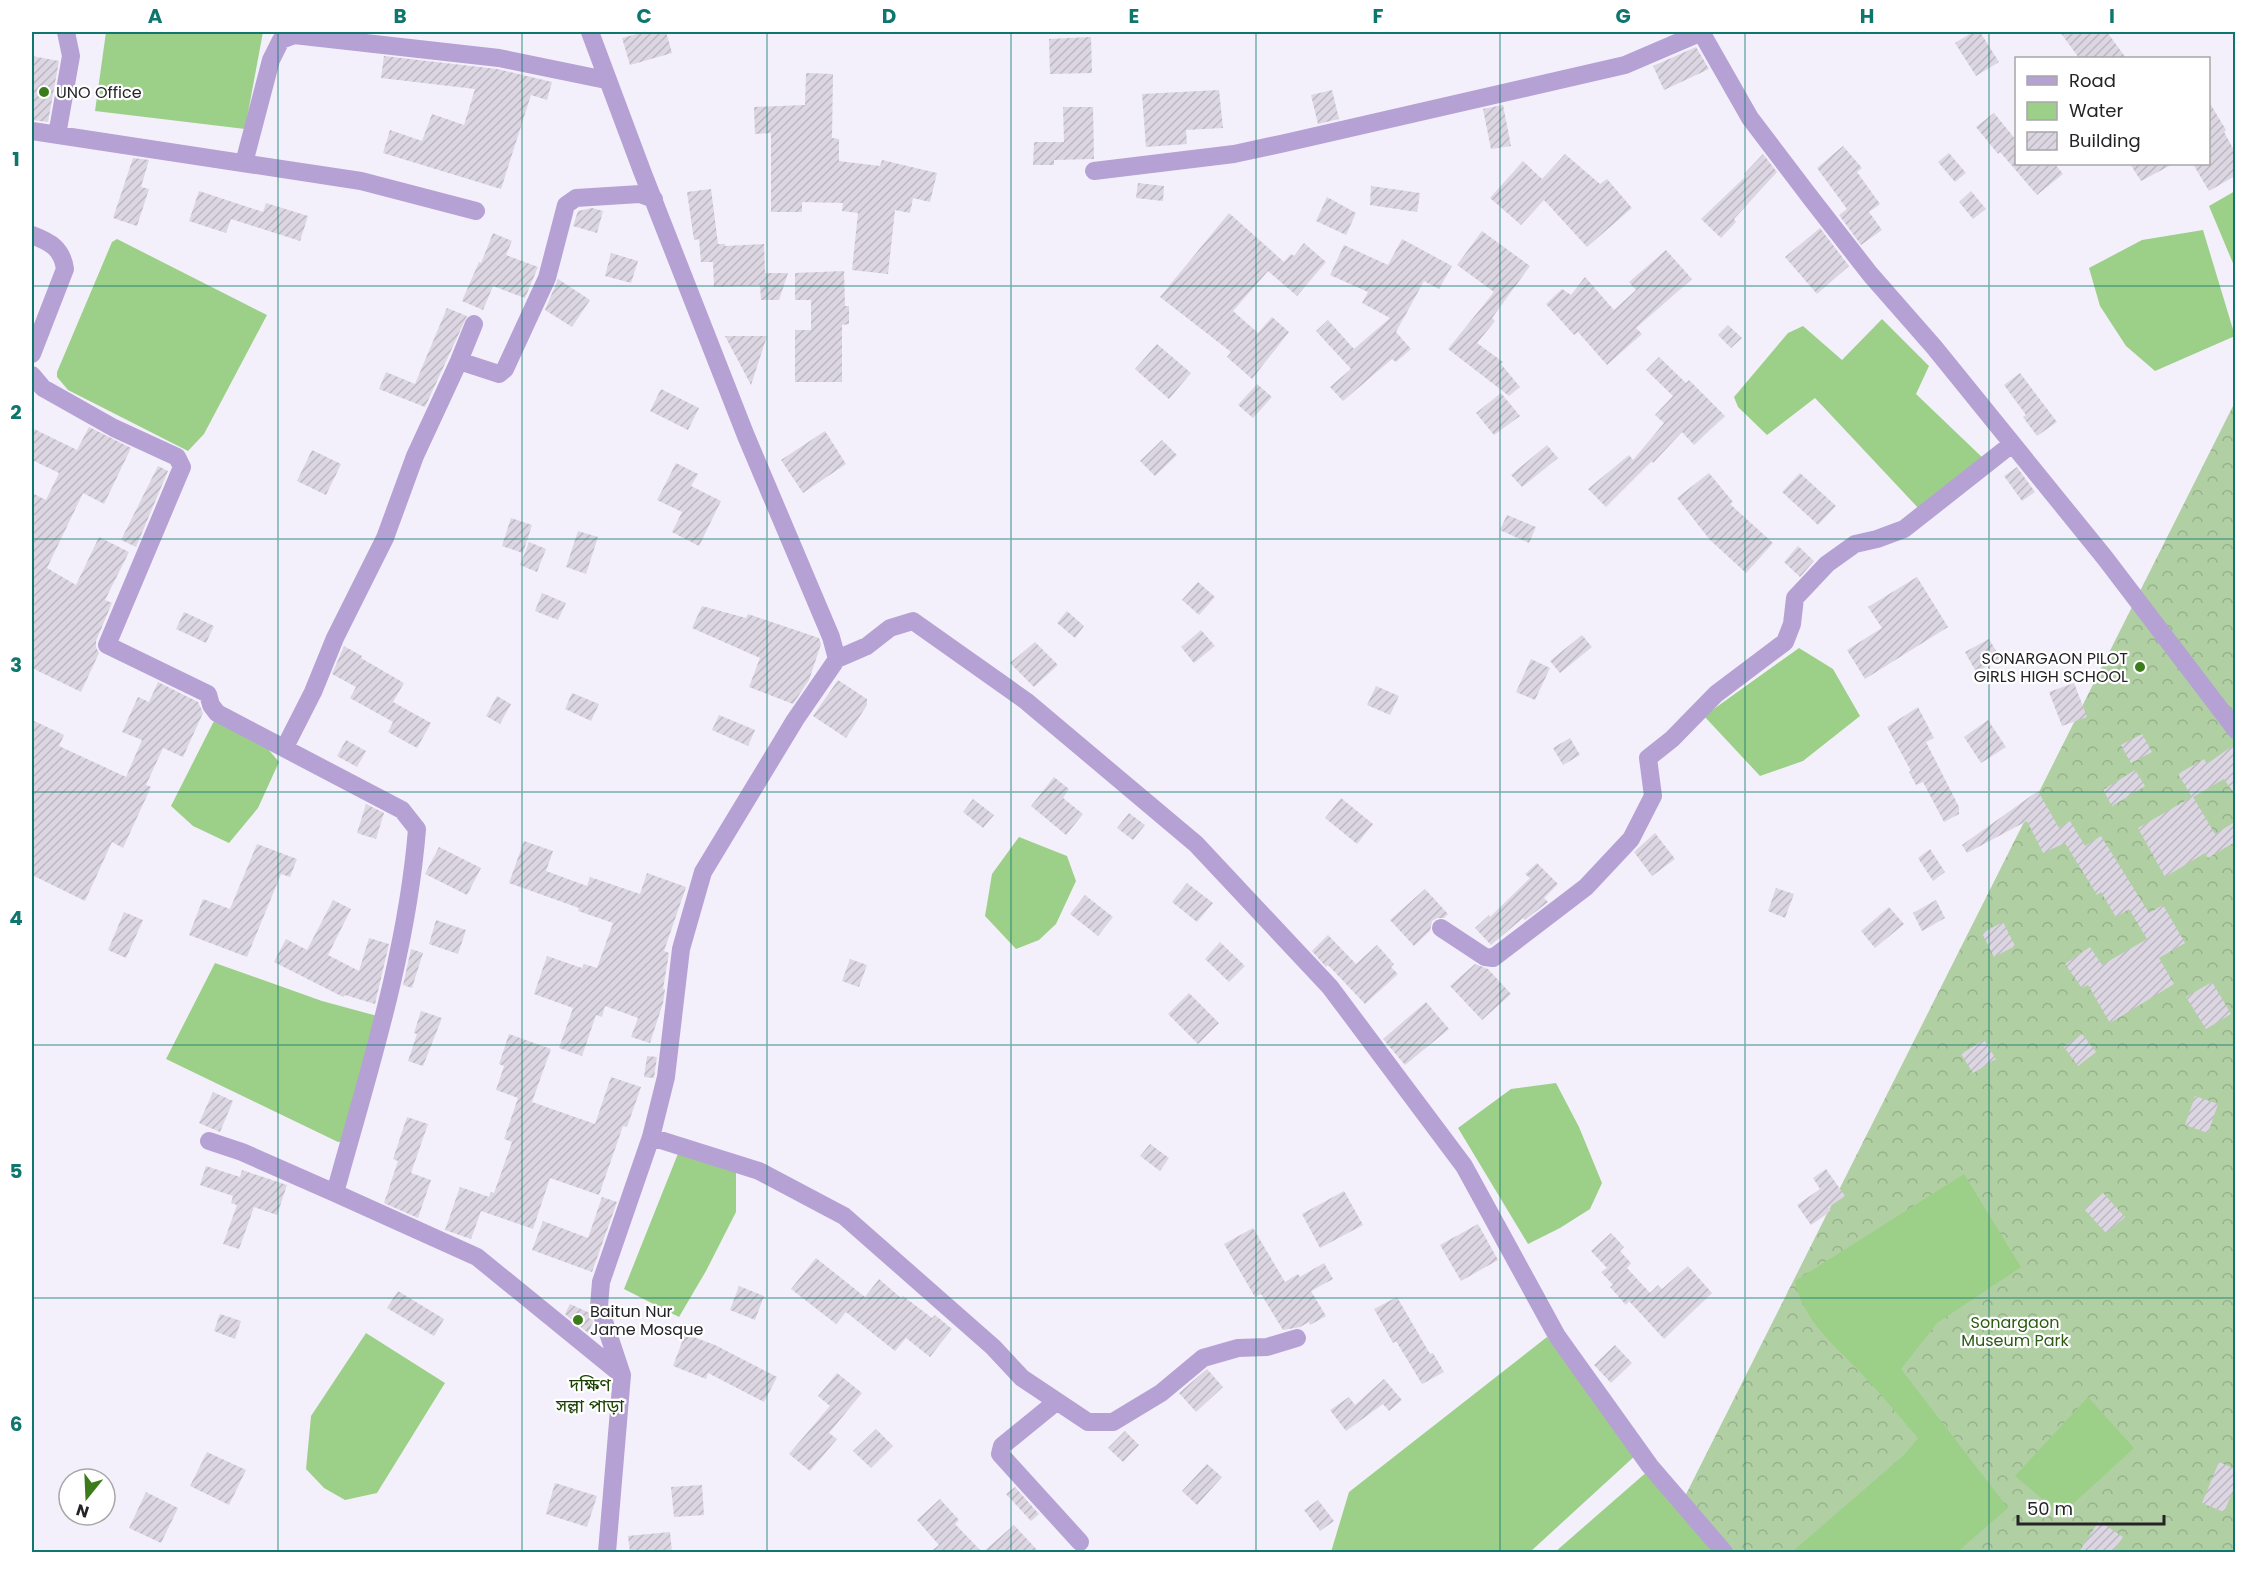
<svg xmlns="http://www.w3.org/2000/svg" width="2267" height="1584" viewBox="0 0 2267 1584" font-family="Poppins,'Noto Sans Bengali',sans-serif">
<style>
.forest{fill:url(#forest-crowns)}
.water{fill:#9cd088}
.building{fill:url(#building-hatch)}
.lines{fill:none;stroke-linecap:round;stroke-linejoin:round}
.street{stroke:#b6a1d5;stroke-width:18}
.grid{fill:none;stroke:#0f766e;stroke-width:1.5;stroke-opacity:0.55}
.poi-dot{fill:#3b7b19;stroke:#fff;stroke-width:2}
.labels{text-anchor:middle;dominant-baseline:central;stroke-width:4.5;stroke-linejoin:round;paint-order:stroke}
.poi-label{font-size:16px;fill:#242327;stroke:#fff;text-anchor:start}
.park-label{font-size:16px;fill:#2b5a13;stroke:#fff}
.neighbourhood-label{font-size:18px;fill:#194101;stroke:#fff}
.neatline{fill:none;stroke:#0f766e;stroke-width:2}
.grid-label{font-size:20px;text-anchor:middle;font-weight:bold;fill:#0f766e}
</style>
<defs>
<pattern id="forest-crowns" width="20" height="18" patternUnits="userSpaceOnUse" patternTransform="scale(1.5)"><rect width="20" height="18" fill="#b0d0a3"/><path d="M2 6a3 3 0 1 1 6 0M12 15a3 3 0 1 1 6 0" fill="none" stroke="#97b28c"/></pattern>
<pattern id="building-hatch" width="6" height="6" patternUnits="userSpaceOnUse" patternTransform="scale(1.5)"><rect width="6" height="6" fill="#dbd6e1"/><path d="M-1 1l2-2M0 6l6-6M5 7l2-2" fill="none" stroke="#bcb7c1"/></pattern>
</defs>
<rect width="100%" height="100%" fill="#f4f0fb"/>
<path class="forest" d="M2235,402V1552H1657Z"/>
<path class="water" d="M106,32H263L245,129L95,111Z
M2235,191V268L2209,206Z
M2203,230L2235,336L2155,371L2126,346L2100,306L2089,268L2142,240Z
M117,239L267,315L204,434L188,451L68,390L57,377V372L112,242Z
M1882,319L1929,366L1916,394L1985,460L1921,511L1815,398L1767,435L1738,407L1734,397L1788,333L1803,326L1842,360Z
M1799,648L1833,669L1860,716L1803,761L1760,776L1704,716Z
M214,721L257,736L279,762L258,808L229,843L193,826L171,806Z
M1019,837L1067,856L1076,881L1056,924L1039,940L1016,949L985,916L992,874Z
M215,963L322,1001L381,1017L346,1141L338,1142L166,1059Z
M1556,1083L1579,1127L1602,1183L1590,1209L1560,1228L1528,1244L1458,1128L1511,1089Z
M679,1151L736,1168V1212L706,1271L679,1317L624,1289Z
M1964,1174L2021,1267L1937,1323L1901,1369L2008,1508L1957,1552H1792L1905,1454L1918,1438C1898,1415 1878,1390 1856,1368C1832,1343 1801,1317 1795,1281Z
M366,1333L445,1383L377,1493L345,1500L324,1488L306,1469L311,1416Z
M1547,1337L1637,1454L1530,1552H1331L1349,1492Z
M2088,1397L2134,1448L2061,1515L2015,1476Z
M1649,1470L1720,1552H1555Z"/>
<path class="building" d="M644,32H666L672,53L630,65L622,38Z
M1973,32H1980L1999,62L1976,76L1955,43Z
M2060,32H2107L2126,58H2079Z
M1091,37L1092,73L1050,74L1049,39Z
M1696,47L1709,69L1664,90L1653,66Z
M32,56L59,61L48,122L32,120Z
M384,56L497,69L552,82L547,100L531,95L501,189L383,153L390,130L422,141L432,114L464,125L475,89L381,78Z
M806,73L833,74L832,138L839,139V161L880,166L882,160L937,173L930,202L913,198L910,213L895,210L888,274L852,270L858,213L842,211L843,203L802,202V212H771V133L755,134L754,107L805,105Z
M1219,90L1223,128L1186,130L1187,144L1146,147L1142,94Z
M1332,90L1339,119L1318,124L1311,95Z
M2208,100L2226,130L2224,132L2235,152V176L2209,191L2193,164H2208Z
M1503,105L1511,146L1491,149L1483,109Z
M1063,107H1093L1094,159L1054,160V165H1033L1034,142H1064Z
M1994,113L2016,140V164H2055L2063,174L2037,195L2000,152L1998,154L1976,127Z
M1843,146L1862,168L1857,172L1880,204L1869,212L1882,230L1861,245L1839,215L1847,209L1817,168Z
M1949,153L1966,173L1955,182L1938,162Z
M1565,154L1600,184L1607,179L1632,208L1587,247L1544,200L1521,225L1490,198L1523,161L1542,179Z
M1763,154L1777,172L1734,219L1736,222L1721,238L1701,219L1746,176L1744,174Z
M133,158L149,160L141,187L149,189L137,226L113,218Z
M2130,164H2173L2141,181Z
M1138,183L1164,186L1163,201L1136,198Z
M1371,186L1420,193L1417,212L1370,205Z
M711,189L718,244H725V246L764,244L765,273H788L779,300H761L760,285L714,287L713,262H701L699,239L694,240L687,192Z
M199,191L263,212L266,203L308,216L300,241L231,219L226,233L189,221Z
M1971,191L1986,209L1973,219L1959,202Z
M1327,197L1356,213L1346,235L1316,221Z
M592,208L603,211L597,233L573,226L578,211Z
M1229,213L1284,262L1291,254L1294,256L1304,243L1326,262L1297,296L1268,271L1233,311L1258,333L1272,317L1289,332L1252,379L1227,357L1231,352L1160,297Z
M1820,228L1849,266L1817,294L1785,257Z
M1482,231L1530,266L1492,318L1495,321L1477,343L1503,362L1501,364L1520,387L1509,396L1448,349L1494,292L1457,265Z
M493,233L512,241L506,255L538,267L525,298L493,286L483,310L462,301L479,262L481,263Z
M1402,239L1452,266L1439,289L1424,281L1396,332L1411,349L1396,362L1392,359L1343,401L1330,387L1351,369L1316,331L1328,320L1354,349L1390,318L1362,303L1368,292L1330,275L1344,245L1388,265Z
M1666,250L1692,279L1636,328L1642,334L1607,365L1578,332L1574,335L1546,304L1562,289L1571,295L1585,277L1614,310L1636,290L1629,282Z
M611,253L638,261L631,283L605,276Z
M844,271L845,306H849V324L842,325V382H795V330H811V300H795V273Z
M558,279L590,300L572,327L545,310Z
M447,308L467,316L425,407L379,389L386,372L415,384Z
M1728,325L1742,338L1731,348L1718,335Z
M725,336H767L751,385Z
M1157,344L1191,373L1169,399L1135,369Z
M1659,357L1686,383L1689,380L1725,416L1694,445L1682,432L1653,463L1652,461L1606,507L1588,489L1629,455L1633,460L1664,423L1655,415L1673,396L1646,370Z
M2020,373L2057,422L2037,436L2023,417L2026,415L2004,385Z
M1257,384L1272,397L1253,418L1238,405Z
M661,389L699,408L688,430L650,411Z
M1501,393L1520,416L1494,435L1476,413Z
M89,427L131,448L104,504L83,493L47,568L76,585L99,537L129,552L105,600L112,603L96,641V647L99,653L81,692L32,668V493L46,500L59,473L32,460V428L77,450Z
M825,431L846,464L803,493L781,460Z
M1162,440L1177,455L1155,476L1140,461Z
M1547,445L1558,458L1522,487L1511,475Z
M312,450L341,464L326,495L297,481Z
M676,463L698,474L691,486L721,501L699,546L672,532L682,512L657,500Z
M158,466L168,471L136,547L121,540Z
M2017,467L2035,492L2022,501L2004,476Z
M1709,473L1733,502L1730,504L1773,543L1746,573L1710,540L1677,498Z
M1800,473L1836,506L1818,525L1782,492Z
M1507,515L1536,527L1529,543L1500,530Z
M511,518L532,525L523,553L502,546Z
M578,531L598,537L586,574L566,567Z
M529,542L546,549L537,572L520,565Z
M1798,546L1814,561L1800,577L1784,562Z
M1917,577L1948,627L1865,679L1847,650L1882,628L1868,607Z
M1198,582L1215,597L1199,615L1182,600Z
M542,593L566,603L558,620L535,611Z
M702,606L746,618L748,614L819,638L821,644L809,680L793,704L749,687L760,658L692,628Z
M1067,611L1084,626L1075,638L1057,623Z
M184,612L214,626L206,643L176,629Z
M1201,630L1215,646L1194,663L1181,647Z
M1582,635L1592,647L1560,673L1550,661Z
M1989,639L2001,659L1976,672L1965,652Z
M1035,642L1058,665L1034,687L1010,663Z
M344,646L362,656L361,658L404,683L393,702L431,723L417,748L388,732L393,722L350,698L356,687L332,674Z
M1531,659L1550,668L1535,700L1516,692Z
M838,680L867,699V705L846,738L813,716Z
M158,682L198,702L203,713L183,757L163,748L146,785L151,787L123,848L112,842L85,901L32,875V720L64,735L59,746L126,777L142,740L122,732L138,697L149,702Z
M2074,683L2087,717L2062,726L2049,692Z
M1376,686L1399,696L1390,715L1367,705Z
M572,693L599,704L591,721L565,709Z
M497,696L511,704L500,724L486,716Z
M1918,707L1934,738L1926,742L1959,807V814L1944,822L1923,782L1916,785L1909,772L1911,771L1887,727Z
M719,715L755,730L748,746L712,730Z
M1988,720L2006,747L1981,763L1964,737Z
M2142,734L2152,752L2131,763L2121,745Z
M1570,738L1580,755L1563,765L1553,748Z
M346,740L366,751L357,767L337,756Z
M2235,744V795L2224,779L2193,797L2215,834L2235,822V842L2208,858L2205,853L2165,877L2138,828L2192,797L2178,774L2204,759L2207,764Z
M2135,770L2145,786L2112,806L2103,790Z
M1054,777L1069,789L1063,798L1083,814L1066,835L1031,806Z
M2038,791L2059,828L2070,821L2085,846L2101,836L2149,913L2163,905L2185,943L2159,958L2174,984L2110,1023L2088,985L2082,988L2065,964L2090,947L2102,965L2147,939L2129,909L2116,917L2101,892L2097,895L2065,843L2043,853L2027,821L1967,853L1962,845Z
M1341,798L1373,824L1357,844L1325,818Z
M973,799L994,815L983,828L963,812Z
M366,804L384,813L376,839L357,833Z
M1129,813L1145,825L1133,840L1117,828Z
M1655,833L1675,859L1652,876L1634,852Z
M524,841L553,851L546,871L587,886L590,877L640,894L647,873L686,887L664,951L669,953L663,989H665L663,1003L650,1043L631,1037L638,1018L605,1006L602,1017L596,1015L582,1056L559,1048L573,1008L534,994L547,956L582,968L584,964L597,968L613,923L578,911L579,908L509,883Z
M257,844L297,859L290,877L281,874L247,957L189,935L203,899L230,909Z
M439,847L481,868L467,895L425,874Z
M1930,849L1945,872L1933,881L1918,858Z
M1537,863L1558,884L1544,898L1548,902L1525,920L1523,918L1491,945L1475,928L1489,915L1490,917L1530,878L1525,874Z
M1187,883L1213,903L1197,922L1172,902Z
M1776,888L1794,894L1785,918L1768,911Z
M1425,889L1448,914L1444,918H1437L1432,921L1430,931L1414,946L1390,920Z
M1085,895L1113,917L1098,936L1070,914Z
M333,900L351,909L328,955L359,971L369,938L389,944L375,1004L345,995L343,997L274,962L286,939L307,950Z
M1936,900L1945,918L1922,931L1913,913Z
M1889,907L1904,924L1875,948L1861,931Z
M124,912L143,920L126,958L108,950Z
M436,920L466,930L458,954L429,944Z
M2003,922L2015,946L1994,957L1982,933Z
M1328,935L1356,964L1377,945L1394,964L1391,967L1398,974L1365,1004L1328,965L1326,967L1312,951Z
M1220,942L1245,966L1229,982L1205,959Z
M411,949L423,953L412,988L403,985Z
M850,959L867,965L859,987L842,981Z
M1475,964L1488,969L1511,994L1482,1020L1450,986Z
M2212,982L2231,1014L2206,1029L2186,997Z
M1189,993L1219,1023L1198,1044L1168,1014Z
M1426,1002L1449,1029L1405,1065L1383,1039Z
M421,1011L442,1018L423,1066L408,1061L417,1034L414,1033Z
M509,1034L551,1049L532,1102L595,1124L611,1077L641,1087L627,1127L623,1126L599,1195L550,1178L533,1229L481,1211L471,1239L445,1230L460,1187L489,1197L491,1192L494,1193L512,1142L504,1139L518,1098L496,1090L504,1066L499,1064Z
M2082,1034L2096,1052L2078,1066L2064,1047Z
M1984,1040L1996,1059L1973,1073L1961,1054Z
M647,1056L657,1057L654,1078L644,1077Z
M213,1092L233,1101L220,1132L199,1123Z
M2195,1096L2218,1104L2208,1133L2185,1125Z
M407,1117L428,1124L411,1173L431,1180L418,1218L384,1203L398,1161L393,1159Z
M1150,1144L1169,1158L1160,1171L1140,1156Z
M206,1166L240,1177L242,1170L287,1185L277,1215L254,1207L239,1249L223,1244L237,1205L231,1203L233,1196L200,1185Z
M1826,1169L1845,1196L1829,1207L1831,1211L1811,1225L1797,1205L1820,1189L1813,1178Z
M1344,1191L1363,1225L1320,1248L1302,1214Z
M2103,1193L2125,1217L2106,1233L2084,1209Z
M602,1197L617,1202L592,1272L532,1250L543,1221L588,1238Z
M1478,1224L1498,1260L1461,1281L1440,1245Z
M1253,1228L1285,1282L1298,1274L1300,1277L1324,1263L1333,1279L1311,1291L1326,1316L1310,1325L1309,1322L1300,1327L1283,1330L1261,1294L1255,1297L1224,1244Z
M1611,1233L1624,1247L1620,1251L1631,1263L1627,1268L1650,1293L1658,1285L1662,1289L1688,1266L1712,1293L1664,1339L1629,1301L1626,1305L1610,1287L1613,1285L1601,1272L1607,1268L1591,1251Z
M816,1258L865,1297L879,1279L901,1298L903,1296L932,1318L935,1315L952,1329L930,1357L906,1338L895,1351L846,1312L836,1324L791,1289Z
M739,1286L764,1296L755,1320L730,1310Z
M398,1291L444,1319L434,1336L387,1308Z
M1397,1297L1430,1354L1433,1353L1444,1372L1422,1384L1396,1341L1393,1343L1374,1309Z
M570,1304L590,1313L593,1322L588,1333L565,1314Z
M220,1314L241,1321L235,1339L214,1331Z
M685,1334L715,1345L777,1377L764,1402L708,1373L706,1379L673,1366Z
M1615,1345L1632,1363L1611,1383L1594,1365Z
M1207,1369L1223,1387L1196,1412L1179,1393Z
M837,1373L862,1393L829,1433L837,1439L810,1471L789,1454L830,1406L818,1396Z
M1384,1379L1402,1400L1389,1411L1383,1404L1346,1431L1330,1410L1349,1397L1355,1405Z
M876,1429L893,1446L871,1468L853,1451Z
M1125,1431L1139,1445L1123,1462L1108,1448Z
M207,1452L246,1470L229,1505L190,1486Z
M2219,1462L2235,1469V1486L2224,1512L2202,1503Z
M1207,1464L1222,1477L1197,1505L1182,1491Z
M555,1483L597,1496L587,1527L546,1514Z
M702,1485L704,1515L674,1517L671,1487Z
M1015,1487L1039,1514L1031,1521L1006,1494Z
M146,1492L178,1508L161,1543L129,1528Z
M940,1499L959,1520L955,1524L982,1552H930L939,1545L917,1520Z
M1318,1500L1334,1521L1320,1531L1304,1510Z
M2099,1521L2123,1537L2113,1552H2079Z
M1014,1525L1039,1552H983Z
M670,1532L672,1552H630L628,1536Z"/>
<g class="lines">
<path class="street" d="M590,32L642,171L746,436L831,637L837,659L795,720L703,872L681,949L666,1077L651,1137L601,1282L599,1306L622,1375L607,1552
M1701,32L1750,118L1810,197L1870,274L1934,347L2105,558L2236,730
M32,131L361,181L476,211
M57,135L71,56L66,32
M244,163L271,60L281,40L294,35L499,58L606,80
M1094,171L1234,154L1285,143L1625,65L1702,32
M32,235C50,242 62,248 65,269L32,354
M459,361L499,374L505,369L547,278L566,205L576,198L640,194L654,199
M32,375L43,388L114,428L177,457L182,467L107,645L208,694L211,705L217,713L402,810L417,829C407,954 368,1073 335,1193L477,1257L622,1375
M837,659L867,646L890,628L913,621L1026,701L1196,844L1330,987L1464,1166L1557,1336L1650,1466L1724,1552
M285,747L313,692L335,638L385,538L415,456L459,361L474,324
M1441,928L1485,957L1493,958L1586,887L1631,839L1653,796L1648,758L1672,739L1716,694L1785,642L1792,624L1795,598L1827,564L1855,544L1877,539L1904,529L2012,444
M651,1137L759,1171L844,1216L993,1347L1022,1378L1088,1422H1113L1161,1393L1203,1358L1238,1348L1267,1347L1297,1338
M209,1141L242,1152L335,1193
M1056,1402L1002,1446L1000,1454L1080,1542"/>
</g>
<path class="grid" d="M278,32V1552M522,32V1552M767,32V1552M1011,32V1552M1256,32V1552M1500,32V1552M1745,32V1552M1989,32V1552M32,286H2236M32,539H2236M32,792H2236M32,1045H2236M32,1298H2236"/>
<g class="poi-dot">
<circle cx="44" cy="92" r="6"/>
<circle cx="2140" cy="667" r="6"/>
<circle cx="578" cy="1320" r="6"/>
</g>
<g class="labels">
<g class="poi-label">
<text x="56" y="92">UNO Office</text>
<text x="2128" y="658" text-anchor="end">SONARGAON PILOT<tspan x="2128" dy="18">GIRLS HIGH SCHOOL</tspan></text>
<text x="590" y="1311">Baitun Nur<tspan x="590" dy="18">Jame Mosque</tspan></text>
</g>
<g class="park-label">
<text x="2015" y="1322">Sonargaon<tspan x="2015" dy="18">Museum Park</tspan></text>
</g>
<g class="neighbourhood-label">
<text x="590" y="1384">দক্ষিণ<tspan x="590" dy="21">সল্লা পাড়া</tspan></text>
</g>
</g>
<rect width="2267" height="1584" fill="none" stroke="#ffffff" stroke-width="66"/>
<rect x="2015" y="57" width="195" height="108" fill="#ffffff" stroke="#a7a7a9" stroke-width="1.5"/>
<rect x="2027" y="76" width="30" height="9" fill="#b6a1d5" stroke="#a7a7a9" stroke-width="1.5"/>
<text x="2069" y="87" font-size="18" fill="#242327">Road</text>
<rect x="2027" y="102" width="30" height="18" fill="#9cd088" stroke="#a7a7a9" stroke-width="1.5"/>
<text x="2069" y="117" font-size="18" fill="#242327">Water</text>
<rect x="2027" y="132" width="30" height="18" fill="url(#building-hatch)" stroke="#a7a7a9" stroke-width="1.5"/>
<text x="2069" y="147" font-size="18" fill="#242327">Building</text>
<g transform="translate(87 1497) rotate(198)"><circle r="28" fill="#ffffff" stroke="#a7a7a9" stroke-width="1.5"/>
<path d="M0-4.5L10 22L0 15L-10 22Z" fill="#3b7b19"/>
<text y="-9" font-size="16" font-weight="bold" text-anchor="middle" fill="#242327">N</text>
</g>
<path d="M2018 1515v9h146v-9" fill="none" stroke="#242327" stroke-width="3"/>
<text x="2027" y="1515" font-size="18" fill="#242327" stroke="#ffffff" stroke-width="4.5" paint-order="stroke">50 m</text>
<rect x="33" y="33" width="2201" height="1518" class="neatline"/>
<g class="grid-label">
<text x="155" y="23">A</text>
<text x="400" y="23">B</text>
<text x="644" y="23">C</text>
<text x="889" y="23">D</text>
<text x="1134" y="23">E</text>
<text x="1378" y="23">F</text>
<text x="1623" y="23">G</text>
<text x="1867" y="23">H</text>
<text x="2112" y="23">I</text>
<text x="16" y="166">1</text>
<text x="16" y="419">2</text>
<text x="16" y="672">3</text>
<text x="16" y="925">4</text>
<text x="16" y="1178">5</text>
<text x="16" y="1431">6</text>
</g>
</svg>
